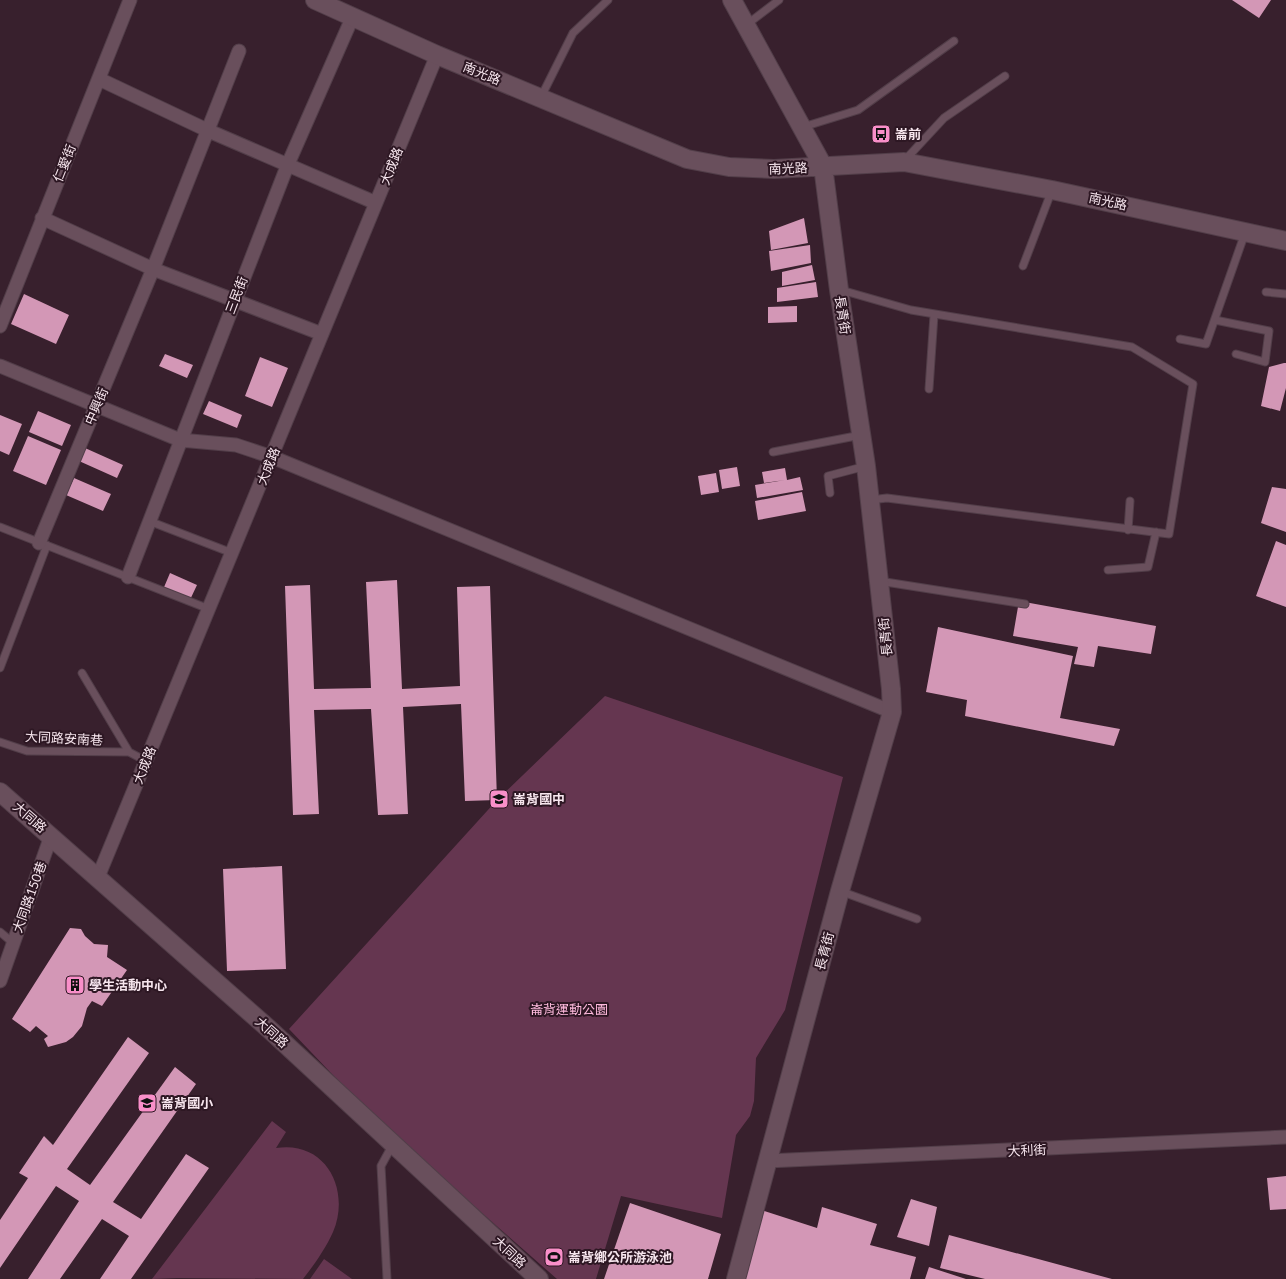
<svg xmlns="http://www.w3.org/2000/svg" width="1286" height="1279" viewBox="0 0 1286 1279" font-family="Lato,'Noto Sans TC',sans-serif">
<style>
.green{fill:#653650}
.building{fill:#d397b6}
.lines{fill:none;stroke-linecap:round;stroke-linejoin:round}
.lane-casing{stroke:#523e49;stroke-width:9}
.street-casing{stroke:#523e49;stroke-width:15}
.secondary-casing{stroke:#523e49;stroke-width:20}
.lane{stroke:#694f5c;stroke-width:7}
.street{stroke:#694f5c;stroke-width:13}
.secondary{stroke:#694f5c;stroke-width:18}
.labels{text-anchor:middle;dominant-baseline:central;stroke-width:4;stroke-linejoin:round;paint-order:stroke}
.street-label{font-size:13px;fill:#f7e6ee;stroke:#2d1723}
.poi-label{font-size:13px;font-weight:bold;fill:#f7e6ee;stroke:#2d1723;text-anchor:start}
.park-label{font-size:13px;fill:#fdb9dc;stroke:#2d1723}
</style>
<rect width="100%" height="100%" fill="#38202d"/>
<path class="green" d="M605,696L843,777L785,1010L756,1058L754,1101L750,1116L736,1135L735,1141L722,1218L621,1196L596,1279H557L374,1118L289,1029L497,800Z
M272,1121L286,1132L276,1148C326,1140 351,1190 333,1232C326,1248 314,1265 303,1279L177,1278L152,1279Z
M324,1259L352,1279H310Z"/>
<path class="building" d="M1232,0H1271L1259,18Z
M804,218L808,243L771,250L769,231Z
M810,245L811,263L771,271L769,251Z
M812,265L815,280L782,286V272Z
M816,282L818,297L777,302V288Z
M24,294L69,315L56,344L11,324Z
M797,306V322L768,323V307Z
M165,354L193,365L187,378L159,366Z
M260,357L288,368L272,407L245,396Z
M1284,363H1286V388L1280,411L1261,406L1269,367Z
M209,401L242,415L237,428L203,414Z
M38,411L71,425L62,446L29,432Z
M0,415L22,424L9,455L0,451Z
M28,436L61,450L46,485L13,471Z
M85,448L123,465L117,478L79,461Z
M737,467L740,486L722,489L719,470Z
M785,468L787,480L800,477L803,490L757,498L755,485L785,480L764,483L762,472Z
M716,473L719,492L701,495L698,476Z
M74,478L111,494L103,511L66,495Z
M1272,487L1286,489V532L1261,523Z
M802,492L806,511L758,520L755,501Z
M1276,541L1286,545V607L1256,596Z
M170,573L197,585L188,604L162,592Z
M397,580L402,689L460,686L457,587L490,586L497,800L465,801L461,704L403,707L408,814L378,815L371,709L314,710L319,814L293,815L285,586L310,585L314,689L371,688L366,582Z
M1019,601L1156,626L1151,654L1098,646L1094,667L1074,664L1078,647L1013,636Z
M938,627L1073,656L1060,718L1120,729L1114,746L965,716L967,700L926,692Z
M282,866L286,969L227,971L223,869Z
M70,928L81,929L85,936L94,944L108,945L107,957L127,970L102,1006L92,1001L87,1008L82,1026L73,1037L66,1042L48,1047L44,1039L48,1036L36,1026L30,1032L12,1019Z
M128,1037L149,1053L67,1169L90,1185L175,1067L196,1084L113,1202L141,1219L186,1154L209,1168L131,1279H100L129,1236L102,1219L60,1279H28L79,1201L56,1186L0,1268V1220L28,1178L19,1173L44,1136L53,1145Z
M1286,1176V1209L1270,1210L1267,1178Z
M911,1199L937,1207L929,1246L897,1237Z
M630,1203L721,1234L708,1279H604Z
M822,1207L877,1224L870,1245L916,1257L910,1279H741L761,1210L817,1228Z
M949,1235L1112,1279H985L940,1268Z
M929,1267L966,1279H925Z"/>
<g class="lines">
<g class="lane-casing">
<path id="lane" d="M746,25L779,0
M541,97L573,33L608,0
M803,127L858,110L954,41
M905,160L944,118L1005,76
M1023,266L1052,190
M841,290L911,310L1132,347L1193,384L1169,534L887,498L870,500
M1266,292L1286,294
M1215,320L1269,331L1265,362L1236,354
M1180,339L1206,344L1245,233
M929,389L934,315
M773,452L861,435
M830,493L828,476L866,466
M149,521L232,553
M0,527L209,609
M1128,530L1130,501
M1108,570L1148,567L1156,532
M879,581L1025,604
M0,668L47,545
M82,673L129,752
M0,742L27,751L129,752L146,761
M840,891L917,919
M0,932L12,942
M387,1279L381,1166L393,1144"/>
</g>
<g class="street-casing">
<path id="street" d="M99,79L209,131L376,203
M42,218L153,269L322,334
M0,326L130,0
M0,366L180,440L236,445L272,457L892,712
M39,543L153,269L239,51
M128,577L288,164L353,16
M98,877L437,55
M0,981L51,836
M767,1161L1286,1137"/>
</g>
<g class="secondary-casing">
<path id="secondary" d="M315,0L437,55L687,159L729,167L774,169L904,162L1052,190L1286,241
M732,0L823,166L839,290L866,466L891,689L892,712L840,891L736,1279
M0,792L269,1029L539,1279"/>
</g>
<use href="#lane" class="lane"/>
<use href="#street" class="street"/>
<use href="#secondary" class="secondary"/>
</g>
<defs>
<g id="bus-square" transform="scale(1)"><rect x="-9" y="-9" width="18" height="18" rx="4" fill="#f98fc9" stroke="#2d1723"/><path d="M-5-6H5V4H4V6H2V4H-2V6H-4V4H-5ZM-3.5-4V0h7V-4ZM-3.5 1.2v1.5H-2V1.2ZM2 1.2v1.5H3.5V1.2Z" fill="#111"/></g>
<g id="school-square" transform="scale(1)"><rect x="-9" y="-9" width="18" height="18" rx="4" fill="#f98fc9" stroke="#2d1723"/><path d="M0-5L7-2L0 1L-7-2ZM-4 1L0 2.5L4 1V4Q0 6-4 4Z" fill="#111"/></g>
<g id="building-square" transform="scale(1)"><rect x="-9" y="-9" width="18" height="18" rx="4" fill="#f98fc9" stroke="#2d1723"/><path d="M-4-6H4V6H1V3H-1V6H-4ZM-2.5-4.3h1.7v1.8h-1.7ZM.8-4.3h1.7v1.8H.8ZM-2.5-1h1.7V.8h-1.7ZM.8-1h1.7V.8H.8Z" fill="#111"/></g>
<g id="stadium-square" transform="scale(1)"><rect x="-9" y="-9" width="18" height="18" rx="4" fill="#f98fc9" stroke="#2d1723"/><path d="M0-5a6.5 5 0 1 0 0 10a6.5 5 0 1 0 0-10ZM-3.5-1.8h7v3.6h-7Z" fill="#111"/></g>
</defs>
<g fill-rule="evenodd">
<use href="#bus-square" x="881" y="134"/>
<use href="#school-square" x="499" y="799"/>
<use href="#building-square" x="75" y="985"/>
<use href="#school-square" x="147" y="1103"/>
<use href="#stadium-square" x="554" y="1257"/>
</g>
<g class="labels">
<g class="street-label">
<text transform="translate(482 73) rotate(22)">南光路</text>
<text transform="translate(64 163) rotate(-68)">仁愛街</text>
<text transform="translate(391 166) rotate(-68)">大成路</text>
<text transform="translate(788 168) rotate(-2)">南光路</text>
<text transform="translate(1108 201) rotate(12)">南光路</text>
<text transform="translate(236 295) rotate(-69)">三民街</text>
<text transform="translate(843 315) rotate(81)">長青街</text>
<text transform="translate(96 406) rotate(-67)">中興街</text>
<text transform="translate(268 466) rotate(-68)">大成路</text>
<text transform="translate(885 637) rotate(-96)">長青街</text>
<text transform="translate(64 738) rotate(3)">大同路安南巷</text>
<text transform="translate(144 765) rotate(-68)">大成路</text>
<text transform="translate(30 817) rotate(41)">大同路</text>
<text transform="translate(29 897) rotate(-70)">大同路150巷</text>
<text transform="translate(824 951) rotate(-75)">長青街</text>
<text transform="translate(272 1032) rotate(42)">大同路</text>
<text transform="translate(1027 1150) rotate(-3)">大利街</text>
<text transform="translate(510 1252) rotate(43)">大同路</text>
</g>
<g class="poi-label">
<text x="895" y="134">崙前</text>
<text x="513" y="799">崙背國中</text>
<text x="89" y="985">學生活動中心</text>
<text x="161" y="1103">崙背國小</text>
<text x="568" y="1257">崙背鄉公所游泳池</text>
</g>
<g class="park-label">
<text x="569" y="1009">崙背運動公園</text>
</g>
</g>
</svg>
